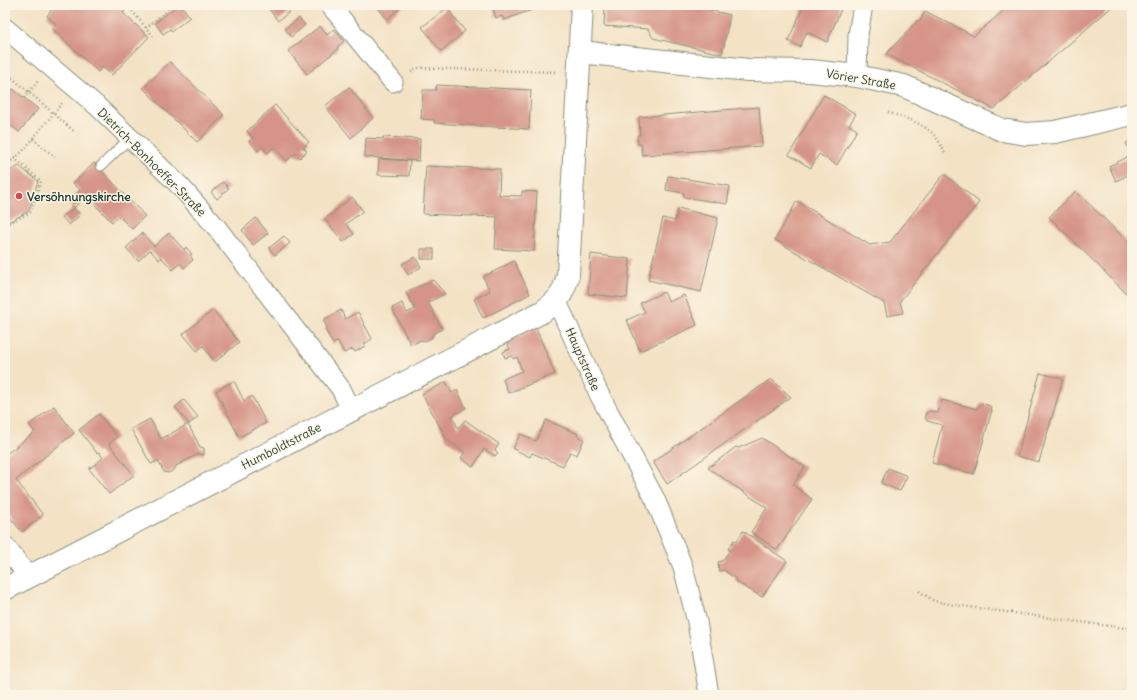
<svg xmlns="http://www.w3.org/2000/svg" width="1137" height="700" viewBox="0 0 1137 700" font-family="Delius,sans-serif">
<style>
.building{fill:#d59487}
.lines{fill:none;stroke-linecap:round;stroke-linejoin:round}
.service-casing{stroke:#89907c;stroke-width:11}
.minor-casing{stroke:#89907c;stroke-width:21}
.tertiary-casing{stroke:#89907c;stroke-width:24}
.path{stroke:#89907c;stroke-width:2.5;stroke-dasharray:1 3;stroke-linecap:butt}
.service{stroke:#fff;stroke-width:9}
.minor{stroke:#fff;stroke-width:19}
.tertiary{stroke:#fff;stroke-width:22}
.rail{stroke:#1f3d34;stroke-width:3}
.poi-dot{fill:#d1495b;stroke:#fcf5e5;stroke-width:1.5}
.labels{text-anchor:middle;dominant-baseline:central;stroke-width:3;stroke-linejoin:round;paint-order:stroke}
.street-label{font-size:12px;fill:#1f3d34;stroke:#fcf5e5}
.poi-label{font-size:12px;font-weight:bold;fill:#1f3d34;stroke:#fcf5e5;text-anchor:start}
</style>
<rect width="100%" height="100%" fill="#fcf5e5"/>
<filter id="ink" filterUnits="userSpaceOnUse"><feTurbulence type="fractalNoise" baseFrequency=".025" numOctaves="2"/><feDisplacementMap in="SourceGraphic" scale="8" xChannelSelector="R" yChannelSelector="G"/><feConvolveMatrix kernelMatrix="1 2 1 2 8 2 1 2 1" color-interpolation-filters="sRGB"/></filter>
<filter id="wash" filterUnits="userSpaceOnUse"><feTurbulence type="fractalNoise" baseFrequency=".012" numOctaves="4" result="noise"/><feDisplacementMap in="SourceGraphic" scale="16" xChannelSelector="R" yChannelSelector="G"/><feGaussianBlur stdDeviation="0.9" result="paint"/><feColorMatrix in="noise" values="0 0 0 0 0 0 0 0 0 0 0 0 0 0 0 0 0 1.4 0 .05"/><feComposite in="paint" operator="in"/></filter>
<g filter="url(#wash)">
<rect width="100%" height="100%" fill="#f3e2c4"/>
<g id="blocks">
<path class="building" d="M55,5H119L125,11L123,13L149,37L112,75L102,67L98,72L52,28L56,24L47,16Z
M178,5H181L190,17L172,31L170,29L163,34L155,23Z
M266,5H298L278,21Z
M376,5H404L387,19Z
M492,5H532L534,9L504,20L502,16L496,18Z
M605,5H689L730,15L722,54L653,38L648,29L604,26Z
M804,5H837L842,7L827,42L807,32L800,47L788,41Z
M1010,5H1114L994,109L886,54L918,20L920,21L925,11L974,36Z
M447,8L465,31L441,51L422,27Z
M299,18L305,25L291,37L285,29Z
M320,26L327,35L334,29L344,41L337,47L338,49L307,74L288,51Z
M170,62L224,115L197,142L143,88Z
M437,85L531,90L529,129L434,123L435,120L421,119L423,90H436Z
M349,87L373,118L351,138L325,106Z
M13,89L38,109L19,132L5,121V98Z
M824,95L856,114L849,125L857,130L837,165L819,154L811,168L789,155Z
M275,105L309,142L303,147L307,151L300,158L295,153L287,161L274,147L268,153L262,147L258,151L249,141L253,138L247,131Z
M759,107L762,146L642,155L641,144H638L637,135H640L639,117Z
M383,137L420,139L419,161L365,157L366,138L383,139Z
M1129,141L1132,146V150L1130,151L1126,143Z
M1132,155V173L1116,181L1109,166Z
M379,159L410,161L409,176L378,175Z
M94,163L145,216L132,229L119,216L112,222L86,196L74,208L68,202L80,190L73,183Z
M19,166L38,181L29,211L5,224V167L10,171Z
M426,166L500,169L499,195L522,196V191L537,192L534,251L495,249L497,217L423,214Z
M944,174L979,202L900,301L903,313L887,316L884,303L775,240L797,201L870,245L890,242Z
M668,176L730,186L727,204L684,197V193L666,190Z
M223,182L229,188L217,199L211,192Z
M1076,191L1132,246V299L1049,217Z
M352,197L363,211L346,224L354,234L343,242L325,219Z
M74,208L80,215L69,225L62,217Z
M678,208L718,218L701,292L648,280L663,218L675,221Z
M256,218L268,233L253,245L242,230Z
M142,233L154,246L169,233L184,250L186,247L192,254L190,255L193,260L184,268L180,263L173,270L161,257L159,260L150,250L138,261L126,248Z
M284,236L290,243L275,255L269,248Z
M421,249H434V259H421Z
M591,254L630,259L627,298L588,294Z
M415,257L421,267L408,275L402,264Z
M514,261L530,294L483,318L474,299L490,291L483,277Z
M433,280L445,294L428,302L442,329L433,334L431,338L425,341L421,340L411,345L392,308L402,303L407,313L415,309L406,292Z
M664,292L669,302L684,295L697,325L640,351L627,320L645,312L640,303Z
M213,310L239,342L215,362L203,346L197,351L183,334Z
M341,310L345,319L358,312L372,339L364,344L365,346L355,352L353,349L344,353L338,341L333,344L325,329L327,328L323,320Z
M536,328L555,374L508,393L503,379L522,371L517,357L514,359L512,356L505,358L503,352L510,349L507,343Z
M1040,373L1063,379L1039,462L1017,456Z
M771,379L791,397L667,484L653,462Z
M234,381L244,401L252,396L266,423L239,437L216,391Z
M446,382L452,393L457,390L466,408L452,416L458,428L465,420L499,444L495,450L498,453L495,456L484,449L473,467L461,458L465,452L447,440L422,394Z
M184,400L198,417L189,424L175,407Z
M942,400L977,409L982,403L990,406L992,410L974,474L932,463L942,425L927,421L925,417L926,413L930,411L938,413Z
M54,406L74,433L16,480L43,515L22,532L5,511V455L35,432L29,425Z
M99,414L117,437L109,444L134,475L109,494L89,469L103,458L99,452L97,453L79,430Z
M150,419L161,439L188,424L200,447L204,448V455L198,454L176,466L175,469L169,473L164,472L158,461L151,464L131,429Z
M546,420L578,434L577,436L584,439L577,455L570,452L563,466L532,453L530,457L513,449L520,434L536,441Z
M762,438L805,467L793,485L812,499L777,550L751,532L767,508L708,468L736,447L739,448Z
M888,468L907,476L900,491L881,483Z
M743,531L787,561L762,597L735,581L736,579L724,570L719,571L718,562L722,561L730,550L728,549L734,540L736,542Z"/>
</g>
</g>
<g filter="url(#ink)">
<use href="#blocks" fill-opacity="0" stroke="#89907c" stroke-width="1"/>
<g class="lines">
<g class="service-casing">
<path id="service" d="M101,166L130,138"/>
</g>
<g class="minor-casing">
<path id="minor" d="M330,5L393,82
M5,28L97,106L180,186L217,228L341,389L351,409
M857,76L858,35L863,5
M557,302L600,396L655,499L683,567L697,622L709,695
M5,546L29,577"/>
</g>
<g class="tertiary-casing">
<path id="tertiary" d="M580,52L748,70L810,71L857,76L904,86L1002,130L1026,134L1055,132L1132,114
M5,589L542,312C559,300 563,295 568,275L582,5"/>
</g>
<path class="path" d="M127,5L153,36
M146,28L168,10
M411,72L419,68L558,72
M9,75L75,132
M24,98L38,81
M888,112C915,122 934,125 945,154
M33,139L55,157
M5,166L22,152L63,102
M5,225L31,212L41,181L14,158
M919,591L934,601L954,605L1132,629"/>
<use href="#service" class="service"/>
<use href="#minor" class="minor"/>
<use href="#tertiary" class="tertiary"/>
<path class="rail" d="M5,694L6,695"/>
</g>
</g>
<circle class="poi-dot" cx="19" cy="196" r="4"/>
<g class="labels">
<g class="street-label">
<text transform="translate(861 79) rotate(10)">Vörier Straße</text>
<text transform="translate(152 162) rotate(45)">Dietrich-Bonhoeffer-Straße</text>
<text transform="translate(583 359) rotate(66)">Hauptstraße</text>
<text transform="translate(281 446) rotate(-27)">Humboldtstraße</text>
</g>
<g class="poi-label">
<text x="27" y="196">Versöhnungskirche</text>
</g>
</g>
<rect width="1137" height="700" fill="none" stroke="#fcf5e5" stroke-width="20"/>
</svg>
